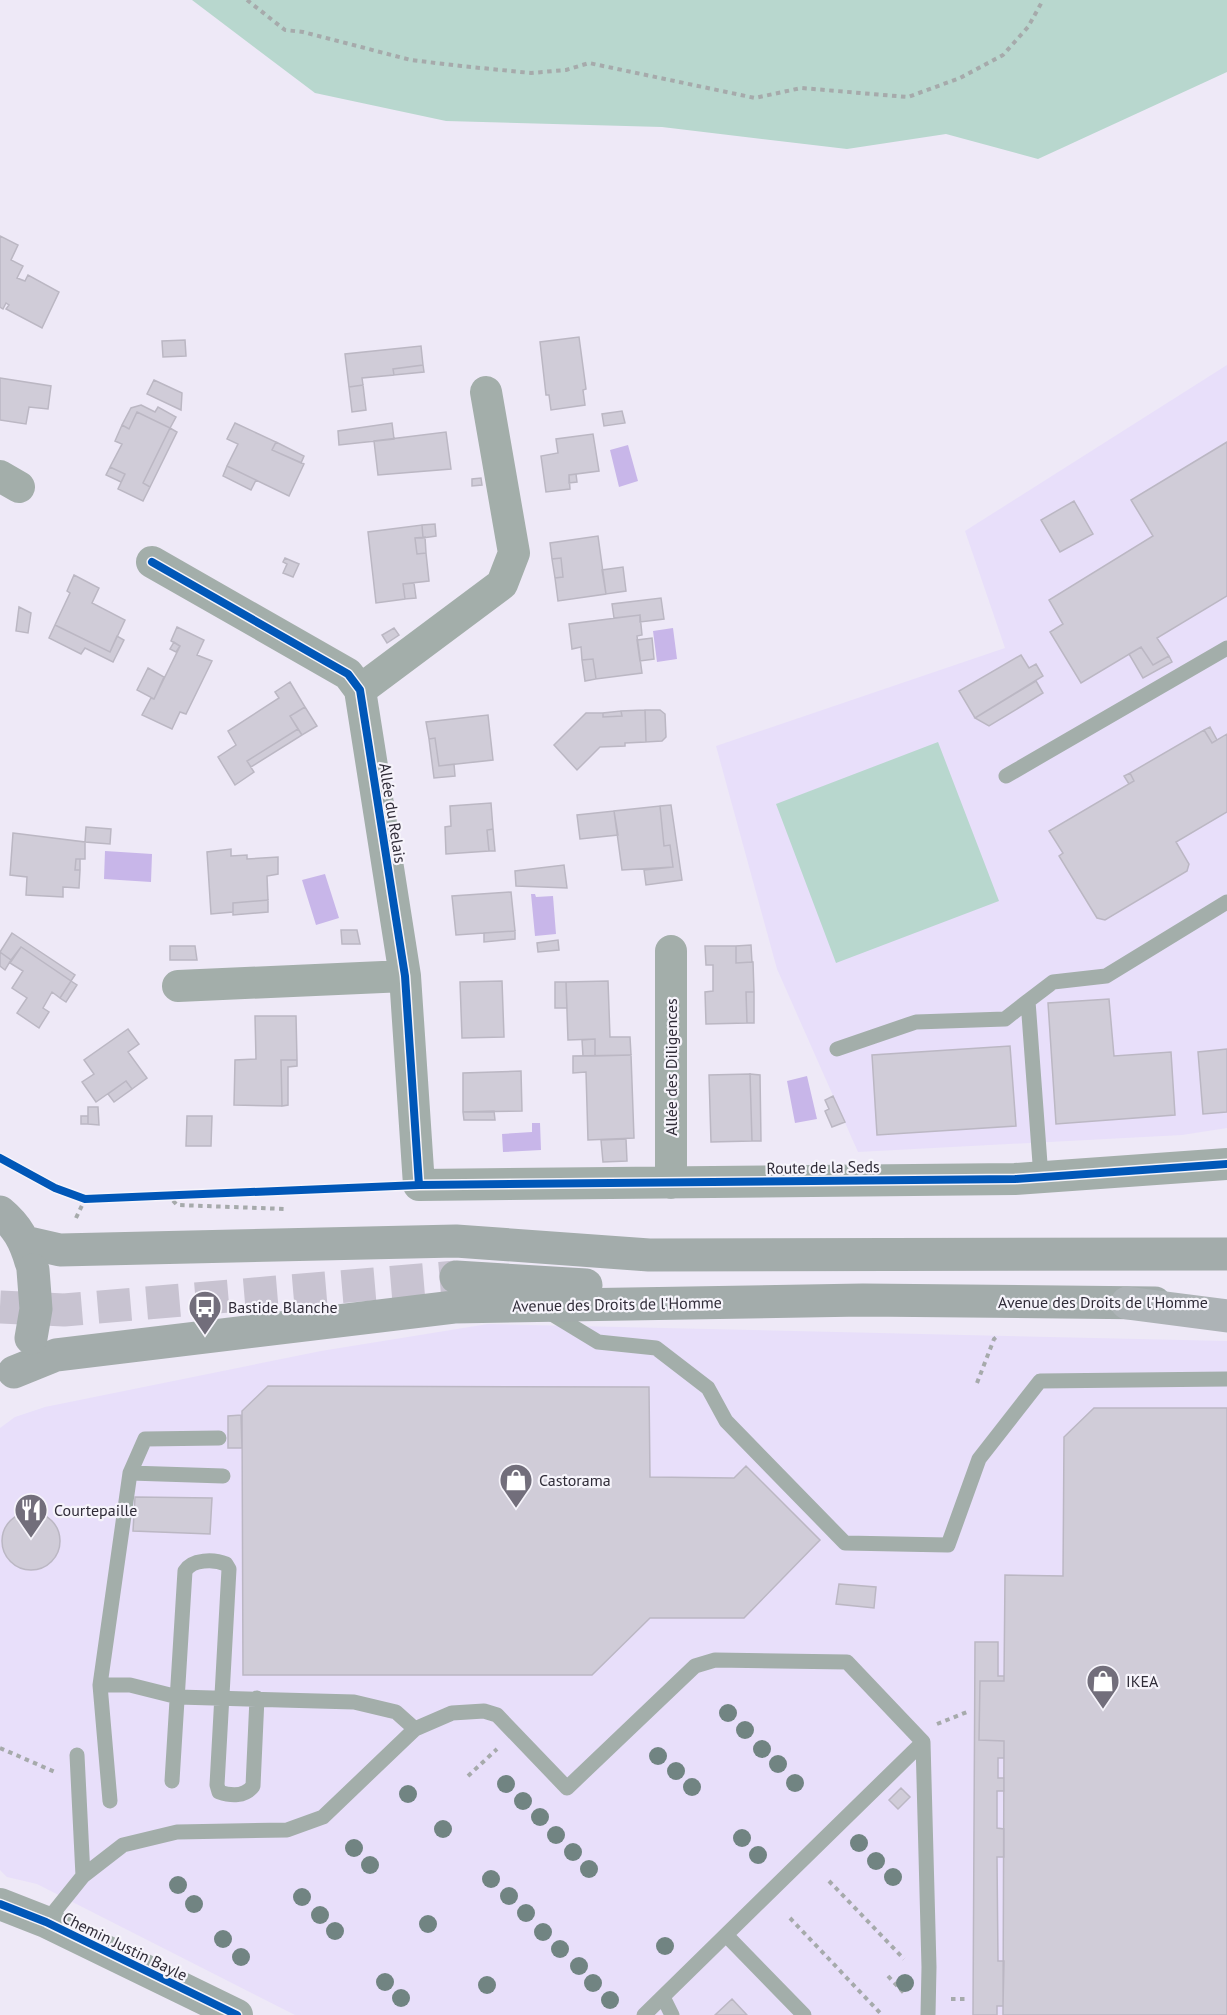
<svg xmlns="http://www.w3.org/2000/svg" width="1227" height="2015" viewBox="0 0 1227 2015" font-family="'PT Sans',sans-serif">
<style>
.built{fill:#e8dffa}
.green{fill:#b8d7ce}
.water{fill:#c8b6e9}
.building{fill:#d0ccd8;stroke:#bbb7c3;stroke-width:1.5}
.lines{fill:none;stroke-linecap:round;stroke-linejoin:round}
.secondary-tunnel{stroke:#c8c3d1;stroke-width:33;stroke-dasharray:33 16;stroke-linecap:butt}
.path{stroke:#a6aaab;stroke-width:4;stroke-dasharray:4.5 4.5;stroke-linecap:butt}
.lane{stroke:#a3aeaa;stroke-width:15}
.street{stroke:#a3aeaa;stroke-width:32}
.secondary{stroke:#a3acab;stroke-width:33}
.highway{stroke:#adb3b6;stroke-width:33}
.secondary-bridge{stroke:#a3acab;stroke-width:33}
.cycleway-casing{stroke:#f6f4fb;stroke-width:11}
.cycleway{stroke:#0057b8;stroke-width:8}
.tree{fill:#718482}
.labels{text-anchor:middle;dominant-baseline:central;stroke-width:4.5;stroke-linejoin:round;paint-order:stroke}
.street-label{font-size:16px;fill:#302c38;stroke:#f6f4fb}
.poi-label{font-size:16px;fill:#302c38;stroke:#f6f4fb;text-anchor:start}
</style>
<rect width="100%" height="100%" fill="#eee9f7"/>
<path class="built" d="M1227,365V1128L1182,1135L858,1152L777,969L716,746L1005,648L965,531Z
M488,1324L1227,1341V2015H295L37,1884L7,1877L0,1870V1428L15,1417L45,1407L321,1351Z"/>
<path class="green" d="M192,0H1227V72L1038,159L946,134L847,149L662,127L446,121L315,93Z
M938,742L999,901L836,963L776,804Z"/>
<path class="water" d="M628,445L638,481L619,487L610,450Z
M673,628L677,659L657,662L653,631Z
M105,851L152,854L151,882L104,879Z
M325,874L339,918L316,925L302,880Z
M531,894H535L536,897L553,896L556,934L535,936Z
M807,1076L817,1119L795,1123L787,1081Z
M532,1123H540L541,1150L503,1152L502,1134L532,1132Z"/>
<path class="building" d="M0,236L18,245L11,260L23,266L17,278L25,281L28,275L59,292L42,328L6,309L9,305L6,303L3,309L0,307Z
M579,337L586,389L583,390L585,405L551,410L549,395H546L540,342Z
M185,340L186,356L163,357L162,341Z
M421,346L423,365L393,369L394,375L362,378L363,385L349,387L345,354Z
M423,365L424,372L394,375L393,369Z
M0,378L51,386L48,409L29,407L26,424L0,420Z
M154,380L182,393L181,410L147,394Z
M363,385L366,410L352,412L349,387Z
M141,405L155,412L158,407L176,417L170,428L137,412L129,429L122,425L131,408Z
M622,411L625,423L604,426L602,414Z
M137,412L170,428L143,483L150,487L143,501L118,489L125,474L110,467L122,444L115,441L122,425L129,429Z
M235,423L276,442L272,450L304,464L289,496L227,466L238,444L227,439Z
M392,423L394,439L339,445L338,431Z
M170,428L177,432L150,487L143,483Z
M446,432L451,469L378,475L374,441Z
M593,434L599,471L569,475L570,489L546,492L541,456L558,453L556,439Z
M276,442L304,456L301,463L272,450Z
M1227,442V596L1157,638L1169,656L1153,665L1141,647L1081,683L1050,632L1063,624L1049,600L1153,536L1131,500Z
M227,466L256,480L251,490L223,476Z
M110,467L125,474L121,482L106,475Z
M576,474L577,482L569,483V475Z
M481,478L482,485L472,486V479Z
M1074,501L1093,534L1060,552L1041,520Z
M435,524L436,536L423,538L422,525Z
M422,525L423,538H415L417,554L426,553L429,581L403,584L405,599L376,603L368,532Z
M598,536L606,594L558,601L555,578L563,577L561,558L552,559L550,543Z
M425,537L426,553L417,554L415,538Z
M285,558L299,564L293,577L283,573L287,564L283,562Z
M561,558L563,577L555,578L552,559Z
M623,567L626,591L606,594L602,570Z
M74,575L99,588L92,603L125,620L110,652L55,625L70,593L67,591Z
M414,583L416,598L405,599L403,584Z
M661,598L664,619L640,622V615L614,618L612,604Z
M19,607L31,613L28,633L16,631Z
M640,615L642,635L637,636L642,673L596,679L593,659L582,660L581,647L572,649L569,624Z
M55,625L110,652L117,636L124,640L113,662L85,648L81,654L49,638Z
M177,627L204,640L197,655L212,661L186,714L180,712L172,729L142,715L151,698L154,699L180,646L171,641Z
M394,628L399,635L387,643L382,635Z
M652,638L654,659L640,661L637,640Z
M174,642L180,646L176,652L170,649Z
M1141,647L1153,665L1169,656L1172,662L1143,678L1129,654Z
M1021,655L1029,668L1036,664L1043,676L975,718L959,691Z
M593,659L596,679L585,681L582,660Z
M148,668L164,677L154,699L137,690Z
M1036,681L1043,693L989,726L975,718Z
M290,682L305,707L290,716L298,729L247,761L254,772L235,785L218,757L236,745L228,731L279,698L275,692Z
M305,707L317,726L302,735L290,716Z
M645,710L646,742L625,743V746L600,747L577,770L554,745L586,713H603V717L622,716L621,711Z
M645,710H660L665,714L666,737L662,741L646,742Z
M621,711L622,716L603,717V713Z
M488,715L493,760L439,766L435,738L429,739L426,722Z
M1210,727L1217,740L1212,743L1204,730Z
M298,729L302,735L251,767L247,761Z
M1204,730L1212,743L1227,734V812L1176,842L1189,864L1187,871L1105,920L1097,918L1059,856L1063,853L1049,831L1134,781L1130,773Z
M435,738L439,766L454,764L455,776L434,778L429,739Z
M1130,773L1134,781L1129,784L1124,776Z
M491,803L493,829L487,830L489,851L446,854L445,827L451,826L450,806Z
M671,805L682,880L646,885L644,870L673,867L670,845L664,846L660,806Z
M660,806L664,846L670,845L673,867L622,870L614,811Z
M614,811L618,835L580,839L577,815Z
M86,827L111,829L110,844L85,842Z
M493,829L495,851H489L487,830Z
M13,833L85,842V859H76L75,870H80L79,888L63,887V897L26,895L27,877L10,875Z
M231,849V856L247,855V859L278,857V874L267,876L268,900L233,903V912L211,914L207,852Z
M76,859H80V870H75Z
M564,865L567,888L516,886L515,871Z
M511,892L515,931L456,935L452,896Z
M268,900V912L233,915V903Z
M341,930H357L360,944H342Z
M515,931V939L484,942V933Z
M12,933L75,975L71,981L21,947L11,960L0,952Z
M558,940L559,950L538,952L537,943Z
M751,945L752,962L736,963V946Z
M170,946H195L197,960H170Z
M705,946H736V963L753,962L754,992H746L747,1023L706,1024L705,992L713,991V965H706Z
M21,947L71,981L60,998L52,992L43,1008L49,1012L39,1028L17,1013L27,998L12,988L23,971L10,963Z
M0,952L11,960L5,970L0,966Z
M71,981L77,985L66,1002L60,998Z
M502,981L504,1037L462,1038L460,982Z
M608,981L610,1037H630L631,1055L595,1056V1039L568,1040L566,982Z
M555,982H566L567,1008H555Z
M746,992H754V1023H747Z
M1109,999L1114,1056L1171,1052L1175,1115L1056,1124L1048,1003Z
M255,1016H296L297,1060H281L282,1106L234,1105L235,1060L256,1059Z
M128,1029L139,1044L128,1052L147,1078L132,1089L126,1081L96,1102L82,1082L94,1074L84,1060Z
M595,1039V1056H583L582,1040Z
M1010,1046L1016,1126L877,1135L872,1055Z
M1227,1049V1112L1203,1114L1198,1052Z
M631,1055L634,1138L588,1140L586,1072L573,1073V1056Z
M281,1060H297V1066L288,1067V1105L282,1106Z
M521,1071L522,1111L463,1112V1073Z
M750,1074L760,1075L761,1141H752Z
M750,1074L752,1141L711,1142L709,1075Z
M126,1081L132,1089L114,1102L108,1094Z
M833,1096L845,1122L832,1127L825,1111L829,1109L825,1100Z
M88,1107H98L99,1125L88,1124Z
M494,1111L495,1120H464L463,1112Z
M81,1116H88V1124H81Z
M187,1116H212L211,1146H186Z
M626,1139L627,1161L603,1162L601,1140Z
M268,1386L649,1387L650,1477L734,1478L746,1466L820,1540L744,1618H650L592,1675H243L242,1411Z
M1094,1408H1227V2015H1003L1004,1741L979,1740L980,1681H1004L1005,1575L1063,1576L1064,1437Z
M241,1415L242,1448H228V1416Z
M135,1497L212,1498L210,1534L133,1531Z
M2 1541a29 29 0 1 1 58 0a29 29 0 1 1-58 0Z
M839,1584L876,1587L874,1608L836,1604Z
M975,1642H998V1676H1004V1681H980L979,1740L1004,1741V1758H998V1778H1004V1791H997V1828L1004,1829V1857H997L998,1961H1004L1003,2006H997V2015H973Z
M901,1788L910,1797L898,1809L889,1800Z
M732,1999L747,2015H715Z"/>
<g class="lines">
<path class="secondary-tunnel" d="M0,1307L64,1310L456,1277"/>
<path class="path" d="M247,0L285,30L303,32L411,60L461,66L531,73L566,70L589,63L755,98L801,88L908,97L960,78L1003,55L1028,27L1043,0
M167,1194L177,1205L286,1209
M76,1218L85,1199
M977,1383L994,1339L999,1335
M937,1724L967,1712
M0,1748L55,1772
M468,1776L497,1749
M829,1881L904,1959
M790,1918L882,2015
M888,1976L904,1993
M951,1999H967"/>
<path class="lane" d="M1006,776L1227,648
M837,1049L916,1022L1005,1019L1028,1001
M1041,1177L1028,1001L1053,982L1106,976L1227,902
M547,1311L598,1342L656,1348L708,1388L726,1421L845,1543L948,1545L979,1459L1040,1381L1227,1379
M219,1438L145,1439L130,1473L100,1685H130L178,1697L354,1702L396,1712L415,1729
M130,1473L223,1476
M100,1685L110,1801
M77,1755L83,1876
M172,1781L185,1571C192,1559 214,1559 226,1564L229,1569L217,1785L219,1792C231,1796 245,1797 253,1786L257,1698
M46,1922L83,1876L123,1845L177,1832L287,1830L323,1817L415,1729L452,1713L484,1711L497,1715L567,1788L695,1666L715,1660L847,1662L923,1742L929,1967L928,2015
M726,1935L804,2015
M663,1997L672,2015
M644,2015L923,1742"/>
<path class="street" d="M0,476L19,487
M152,562L348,674L360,690L405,976L419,1185L1015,1179L1227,1164
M360,690L502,584L514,553L486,392
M671,951V1183
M178,986L405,976
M0,1904L46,1922L237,2015"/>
<path class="secondary" d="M0,1212C17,1226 25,1241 31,1262
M25,1242L60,1250L456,1241L649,1255L1227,1254
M456,1277L586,1285
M14,1372L56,1355L454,1307L863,1300L1155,1303"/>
<path class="highway" d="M1127,1303L1227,1316"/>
<path class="secondary-bridge" d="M31,1338L36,1309L33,1270"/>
<g class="cycleway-casing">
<path id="cycleway" d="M152,562L348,674L360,690L405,976L419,1185
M0,1158L55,1188L85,1199L419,1185L1015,1179L1227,1164
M0,1904L46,1922L237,2015"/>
</g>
<use href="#cycleway" class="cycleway"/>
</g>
<g class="tree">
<circle cx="728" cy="1713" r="9"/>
<circle cx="745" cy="1730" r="9"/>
<circle cx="762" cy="1749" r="9"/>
<circle cx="658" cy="1756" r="9"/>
<circle cx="778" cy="1764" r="9"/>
<circle cx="676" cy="1771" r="9"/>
<circle cx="795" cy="1783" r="9"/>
<circle cx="506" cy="1784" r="9"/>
<circle cx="692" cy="1787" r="9"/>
<circle cx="408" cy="1794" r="9"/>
<circle cx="523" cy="1801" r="9"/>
<circle cx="540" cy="1817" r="9"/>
<circle cx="443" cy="1829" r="9"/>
<circle cx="556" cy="1835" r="9"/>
<circle cx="742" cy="1838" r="9"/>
<circle cx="859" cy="1843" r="9"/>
<circle cx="354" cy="1848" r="9"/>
<circle cx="573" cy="1852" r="9"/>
<circle cx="758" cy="1855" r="9"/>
<circle cx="876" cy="1861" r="9"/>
<circle cx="370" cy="1865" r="9"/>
<circle cx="589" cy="1869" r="9"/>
<circle cx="893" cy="1877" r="9"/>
<circle cx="491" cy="1879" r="9"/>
<circle cx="178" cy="1885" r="9"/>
<circle cx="509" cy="1896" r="9"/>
<circle cx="302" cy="1897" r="9"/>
<circle cx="194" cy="1904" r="9"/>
<circle cx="526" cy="1913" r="9"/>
<circle cx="320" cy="1915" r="9"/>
<circle cx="428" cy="1924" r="9"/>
<circle cx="335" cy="1931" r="9"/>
<circle cx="543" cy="1932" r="9"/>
<circle cx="223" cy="1939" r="9"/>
<circle cx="665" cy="1946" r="9"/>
<circle cx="560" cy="1949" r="9"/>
<circle cx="241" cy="1957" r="9"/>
<circle cx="579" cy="1966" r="9"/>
<circle cx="385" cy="1982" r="9"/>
<circle cx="593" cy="1983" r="9"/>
<circle cx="905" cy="1983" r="9"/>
<circle cx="487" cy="1985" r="9"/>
<circle cx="401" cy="1998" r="9"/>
<circle cx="610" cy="2000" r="9"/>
</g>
<defs>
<g id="bus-pin" transform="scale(1.725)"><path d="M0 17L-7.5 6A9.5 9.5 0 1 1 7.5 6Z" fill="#726e7b" stroke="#f6f4fb"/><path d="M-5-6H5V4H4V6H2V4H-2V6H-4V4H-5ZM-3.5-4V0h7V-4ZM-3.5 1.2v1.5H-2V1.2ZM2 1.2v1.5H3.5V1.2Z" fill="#fff"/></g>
<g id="shop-pin" transform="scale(1.725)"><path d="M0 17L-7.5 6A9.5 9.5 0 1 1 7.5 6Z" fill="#726e7b" stroke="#f6f4fb"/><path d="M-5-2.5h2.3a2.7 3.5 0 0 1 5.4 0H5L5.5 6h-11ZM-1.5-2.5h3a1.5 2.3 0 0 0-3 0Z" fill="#fff"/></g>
<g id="restaurant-pin" transform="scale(1.725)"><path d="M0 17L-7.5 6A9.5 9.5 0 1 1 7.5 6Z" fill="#726e7b" stroke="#f6f4fb"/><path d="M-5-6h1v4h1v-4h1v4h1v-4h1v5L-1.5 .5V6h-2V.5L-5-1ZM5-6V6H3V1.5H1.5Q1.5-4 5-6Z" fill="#fff"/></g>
</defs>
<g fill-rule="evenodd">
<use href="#bus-pin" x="205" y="1307"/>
<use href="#shop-pin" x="516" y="1480"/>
<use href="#restaurant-pin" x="31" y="1510"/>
<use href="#shop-pin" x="1103" y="1681"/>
</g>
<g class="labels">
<g class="street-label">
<text transform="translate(393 813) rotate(81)">Allée du Relais</text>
<text transform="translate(671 1067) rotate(-90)">Allée des Diligences</text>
<text transform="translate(823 1167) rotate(-1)">Route de la Seds</text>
<text x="1103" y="1302">Avenue des Droits de l'Homme</text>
<text transform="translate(617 1304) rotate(-1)">Avenue des Droits de l'Homme</text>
<text transform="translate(125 1946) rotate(26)">Chemin Justin Bayle</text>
</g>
<g class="poi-label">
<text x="228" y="1307">Bastide Blanche</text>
<text x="539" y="1480">Castorama</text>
<text x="54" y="1510">Courtepaille</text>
<text x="1126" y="1681">IKEA</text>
</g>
</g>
</svg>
